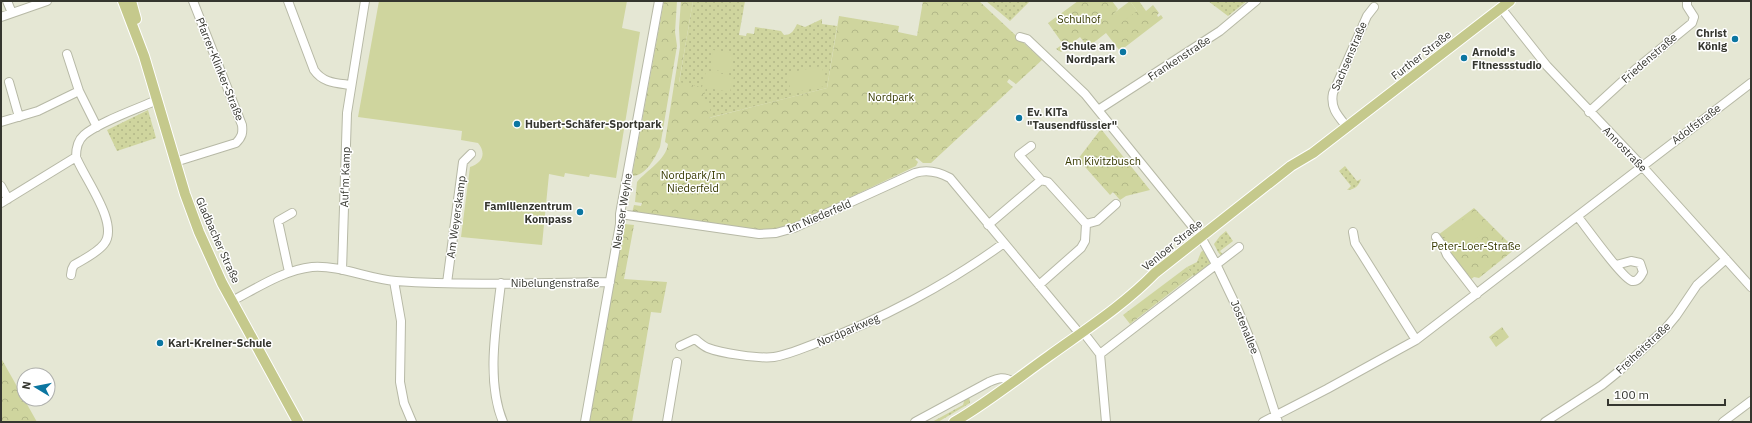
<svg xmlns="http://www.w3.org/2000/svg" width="1752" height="423" viewBox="0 0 1752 423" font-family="'IBM Plex Sans',sans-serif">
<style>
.grass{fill:url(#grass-dots)}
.forest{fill:url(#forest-crowns)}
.pitch{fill:#cfd59e}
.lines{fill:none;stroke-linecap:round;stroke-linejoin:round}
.minor-casing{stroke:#b7b9a6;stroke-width:10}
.major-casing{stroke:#fff;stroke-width:12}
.minor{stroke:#fff;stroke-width:8}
.major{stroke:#c5c98c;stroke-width:10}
.poi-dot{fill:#0b76a1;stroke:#fff;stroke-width:1.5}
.labels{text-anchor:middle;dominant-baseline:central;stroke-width:3;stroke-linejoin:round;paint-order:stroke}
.park-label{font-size:11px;fill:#373a00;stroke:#fff}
.poi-label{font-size:11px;font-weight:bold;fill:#35362f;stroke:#fff;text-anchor:start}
.street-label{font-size:11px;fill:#35362f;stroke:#fff}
</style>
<defs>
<pattern id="grass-dots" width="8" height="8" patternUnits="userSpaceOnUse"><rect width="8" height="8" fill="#cfd59e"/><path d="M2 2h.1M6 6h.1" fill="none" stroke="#b2b788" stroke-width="1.8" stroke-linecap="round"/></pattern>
<pattern id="forest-crowns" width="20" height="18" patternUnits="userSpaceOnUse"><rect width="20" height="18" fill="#cfd59e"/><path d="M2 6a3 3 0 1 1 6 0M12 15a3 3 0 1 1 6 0" fill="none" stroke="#b2b788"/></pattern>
</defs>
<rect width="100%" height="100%" fill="#e5e7d4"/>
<path class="grass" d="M693,1H745L739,35L746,36L747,33L754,34L755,27L781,31L784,35C792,35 794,30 797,24L805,27L822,19V24L837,26L827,88L708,118L703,102L679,83Z
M986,1H1030L1010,21Z
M1208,1H1247L1228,16Z
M148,110L156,138L117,151L107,130Z
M1345,166L1357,181L1361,179C1359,186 1354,190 1347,190L1351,186L1339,171Z
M1226,231L1233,241L1220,251L1224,256L1222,257L1218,252L1214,244L1220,236Z
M1204,250L1206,251L1212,262L1211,266L1195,278L1187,267L1197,262L1201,252Z
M969,396L970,403L938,422H932L963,405L965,398Z"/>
<path class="forest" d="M664,1H677L675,32L677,46L660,147C655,158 646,176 632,176Z
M681,1H693L679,82L706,88L703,102L711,104L709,118L827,88L839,16L899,26L898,32L917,36L923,1H979L1042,60L1016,84L1009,79L1007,82L1013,87L931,163H923L917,158L915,159L918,162L916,166L792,225L777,230H758L632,213L634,205L641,206L642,203L635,202L637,182C647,170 666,160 668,144L665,142L680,47L679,28Z
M1078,1H1112L1118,9L1114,14L1137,11L1130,1H1139L1146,11L1153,5L1159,13L1157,15L1158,17L1161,15L1163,18L1120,51L1106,33L1088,47L1080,37L1061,52L1056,49L1063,44L1048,23Z
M1101,129L1150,190L1126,196L1120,200L1113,192L1110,195L1078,159Z
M1474,208L1515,249L1479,278L1474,277L1470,280L1448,252L1438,235Z
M624,224L634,225L624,279L667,282L661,313L651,312L632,422H589Z
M1187,267L1193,275L1130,324L1123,315Z
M1502,327L1509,337L1496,347L1489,337Z
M1,358L37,422H1Z"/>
<path class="pitch" d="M379,1H627L622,28L640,32L616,178L590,174L589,177L565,173L564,177L549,174L542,245L461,237L470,167C482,163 487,154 478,143L461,140L462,131L358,117Z
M1130,1L1137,11L1121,23L1114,13Z
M713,50L733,53L730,73L710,69Z
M822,66L826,86L791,93L787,73Z
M706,71L734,76L730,92L702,87Z
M1474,211L1488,229L1457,253L1443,235Z"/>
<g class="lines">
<g class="minor-casing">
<path id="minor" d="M7,1L12,13
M288,1L314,70C323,83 336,83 350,85
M1501,8L1547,66L1642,166L1751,287
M1,17L47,1
M1020,37L1027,39L1085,94L1201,237L1216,264L1238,310L1256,354L1278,422
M67,54L79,91L97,127
M9,82L19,117
M1098,110L1220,31L1256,1
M1589,112L1637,68L1692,23L1694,17L1687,6V1
M1,122L38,111L79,91
M1347,127C1338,116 1330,108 1333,93L1367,16L1374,7
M1031,146L1019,155L1041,180L1048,182L1086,224L1085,241L1081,248L1039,285
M175,162L236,143C242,137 243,133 242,125L193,1
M1,186L8,199
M1,203L76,157
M620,214L759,234L776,233L794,228L915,173C928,169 939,172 950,178L1080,334
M1578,217C1586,227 1623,279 1632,281C1638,282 1641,276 1643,272L1640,263L1631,261L1616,265
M1086,224L1097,221L1116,204
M988,225L1041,180
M1353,232L1355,243L1416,340
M1436,237L1444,248L1447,255L1477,294
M342,270L347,113L365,1
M289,272L278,221L292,213
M71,275L72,269L74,265C84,259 97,253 104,244C120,224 84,178 76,157C76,149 77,141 84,135C99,122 137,109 157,100
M394,281L401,321L400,382L404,403L412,422
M447,283L463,162L471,154
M501,283C496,326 486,381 503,422
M232,301C257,288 284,270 312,267C341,265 367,279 396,281C467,286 539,283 610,282
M1083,332L1100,354L1106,422
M680,346L695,339C699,342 703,346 708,348C720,353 760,359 774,357C787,355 801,349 814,344C879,321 948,284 1004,243
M1100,354L1239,247
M585,422L620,224V214L659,1
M667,422L677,362
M915,422L989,382C998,378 1004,376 1013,382
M1263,422L1327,389L1416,340L1751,83
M1545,422L1602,385L1618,372L1666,328L1676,316L1697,285L1726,259
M1723,422L1751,401"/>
</g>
<g class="major-casing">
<path id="major" d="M123,1L144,56L185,194L199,232L222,283L298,422
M131,1L136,19
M954,422C987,403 1018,378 1049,356C1085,330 1124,305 1155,273L1291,166L1313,153L1510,1"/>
</g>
<use href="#minor" class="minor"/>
<use href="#major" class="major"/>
</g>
<g class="poi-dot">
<circle cx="1735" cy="39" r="4"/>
<circle cx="1123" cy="52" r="4"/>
<circle cx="1464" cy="58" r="4"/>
<circle cx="1019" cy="118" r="4"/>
<circle cx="517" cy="124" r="4"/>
<circle cx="580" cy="212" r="4"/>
<circle cx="160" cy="343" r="4"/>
</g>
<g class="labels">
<g class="park-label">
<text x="1079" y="19">Schulhof</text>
<text x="891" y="97">Nordpark</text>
<text x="1103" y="161">Am Kivitzbusch</text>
<text x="693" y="175">Nordpark/Im<tspan x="693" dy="13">Niederfeld</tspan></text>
<text x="1476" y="246">Peter-Loer-Straße</text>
</g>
<g class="poi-label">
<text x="1727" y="33" text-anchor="end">Christ<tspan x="1727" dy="13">König</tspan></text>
<text x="1115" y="46" text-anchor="end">Schule am<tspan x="1115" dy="13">Nordpark</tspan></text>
<text x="1472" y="52">Arnold's<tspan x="1472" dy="13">Fitnessstudio</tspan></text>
<text x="1027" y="112">Ev. KiTa<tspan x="1027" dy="13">"Tausendfüssler"</tspan></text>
<text x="525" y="124">Hubert-Schäfer-Sportpark</text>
<text x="572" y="206" text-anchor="end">Familienzentrum<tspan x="572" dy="13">Kompass</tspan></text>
<text x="168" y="343">Karl-Kreiner-Schule</text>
</g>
<g class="street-label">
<text transform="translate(1421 55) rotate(-38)">Further Straße</text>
<text transform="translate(1349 56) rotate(-67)">Sachsenstraße</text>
<text transform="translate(1179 58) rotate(-33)">Frankenstraße</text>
<text transform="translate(1649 58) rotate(-41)">Friedenstraße</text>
<text transform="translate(220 69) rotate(68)">Pfarrer-Klinker-Straße</text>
<text transform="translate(1696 124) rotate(-37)">Adolfstraße</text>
<text transform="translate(1625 149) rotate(46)">Annostraße</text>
<text transform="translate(345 177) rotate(-88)">Auf'm Kamp</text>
<text transform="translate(622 211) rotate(-81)">Neusser Weyhe</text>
<text transform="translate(819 216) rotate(-23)">Im Niederfeld</text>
<text transform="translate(456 217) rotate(-82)">Am Weyerskamp</text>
<text transform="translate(218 240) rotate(66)">Gladbacher Straße</text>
<text transform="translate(1172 245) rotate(-39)">Venloer Straße</text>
<text x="555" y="283">Nibelungenstraße</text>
<text transform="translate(1245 327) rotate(68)">Jostenallee</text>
<text transform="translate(848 330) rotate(-23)">Nordparkweg</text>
<text transform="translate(1643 348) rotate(-43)">Freiheitstraße</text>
</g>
</g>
<rect width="1752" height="423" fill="none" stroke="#35362f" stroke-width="4"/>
<g transform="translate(36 387) rotate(280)"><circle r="19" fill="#ffffff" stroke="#aeafac"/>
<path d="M0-3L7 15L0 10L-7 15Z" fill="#0b76a1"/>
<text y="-6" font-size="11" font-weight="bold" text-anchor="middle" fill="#35362f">N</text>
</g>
<path d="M1608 399v6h117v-6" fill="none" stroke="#35362f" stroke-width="2"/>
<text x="1614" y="399" font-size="12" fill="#35362f" stroke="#ffffff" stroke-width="3" paint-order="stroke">100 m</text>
</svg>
